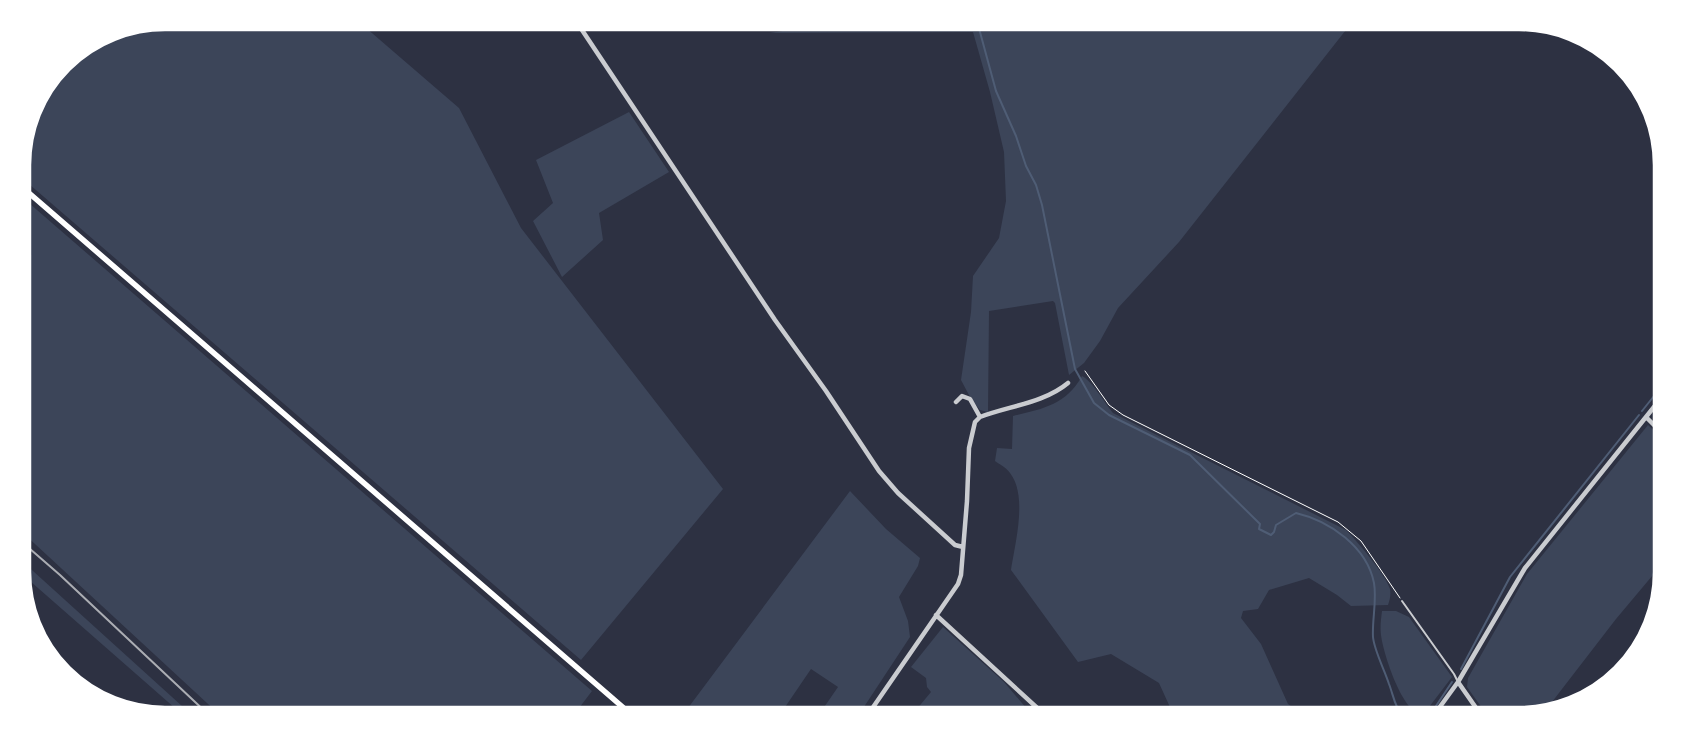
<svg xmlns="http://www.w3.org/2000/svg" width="1684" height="737" viewBox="0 0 1684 737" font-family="'Open Sans',sans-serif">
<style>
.green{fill:#3c4559}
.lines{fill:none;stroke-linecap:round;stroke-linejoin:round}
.stream{stroke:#4f5d75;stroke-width:2}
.path{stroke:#fff;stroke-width:1}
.service{stroke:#caccd0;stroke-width:2}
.minor{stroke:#caccd0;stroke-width:4.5}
.secondary{stroke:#fff;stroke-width:5.5}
.rail{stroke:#abadb3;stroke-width:2}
.rim{fill:none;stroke:#fff;stroke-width:2.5}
</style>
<rect width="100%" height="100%" fill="#2d3142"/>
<path class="green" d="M165,21H358L459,108L521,228L723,489L581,660L22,178V156L36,101L70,57L111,32Z
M845,21H1353L1179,242L1118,308L1100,341L1084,363L1069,375L1055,303L1053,301L989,311L988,412L980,410L970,397L961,380L971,312L973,276L999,238L1006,201L1004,152L990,92L973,32L770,33Z
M629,112L669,172L599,213L603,240L562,277L533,221L553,203L536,160Z
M22,197L592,691L573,716H221L22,532Z
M1082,376C1093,382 1104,402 1113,413L1346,530C1357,541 1386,575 1390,589C1391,595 1390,599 1388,605L1351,606L1337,595L1309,578L1269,590L1258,609L1243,611L1241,618L1261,644L1288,704L1305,716H1174L1159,683L1111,654L1078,662L1011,570C1015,543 1028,496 1010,473C1007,468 999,464 995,461L997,448L1012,449L1013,416C1042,409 1066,405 1082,376Z
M1648,425L1662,438L1663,563L1616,619L1552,702L1553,706L1528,715H1487L1467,687L1468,678L1527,574Z
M850,491L886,529L920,558L918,566L899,597L908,621L910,637L858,716H818L838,687L811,669L779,716H682Z
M22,561L193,716H184L22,574Z
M1382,611H1396L1409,617L1452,677L1423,715C1403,715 1383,653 1381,635C1380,627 1381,619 1382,611Z
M943,627L1004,682L1033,716H911L931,692L927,687L926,678L911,667Z"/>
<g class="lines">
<path class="stream" d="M977,21L996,91L1016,136L1026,166L1036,185L1042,205L1075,369L1094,403L1109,415L1190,455L1260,524L1259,529L1271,535L1274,532L1276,525L1296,513C1330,521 1367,547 1374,583C1377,600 1372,620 1373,637C1374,650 1385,671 1389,684C1393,694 1395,708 1402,715
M1642,411L1662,386
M1461,669L1510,577L1639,415
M1430,715L1452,682"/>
<path class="path" d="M1085,371L1109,405L1123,415L1338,522L1361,541L1400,598"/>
<path class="service" d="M1402,601L1454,674L1458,682"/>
<path class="minor" d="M576,21L775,320L826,391L879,471L898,493L955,545L963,547
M980,417C1009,406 1044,403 1068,383
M1646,417L1662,433
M936,615L1046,716
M1458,682L1481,715
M1434,715L1458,682L1525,568L1662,397
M867,716L958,584L961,575L967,501L969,448L975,422L980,417L970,399L962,396L956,402"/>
<path class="secondary" d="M22,187L633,716"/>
<path class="rail" d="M22,542L60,575L210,716"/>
</g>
<path d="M0 0H1684V737H0ZM165 30H1519A135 135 0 0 1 1654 165V572A135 135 0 0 1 1519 707H165A135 135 0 0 1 30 572V165A135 135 0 0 1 165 30Z" fill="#fff" fill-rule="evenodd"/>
<path class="rim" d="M165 30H1519A135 135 0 0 1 1654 165V572A135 135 0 0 1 1519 707H165A135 135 0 0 1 30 572V165A135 135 0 0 1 165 30Z"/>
</svg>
